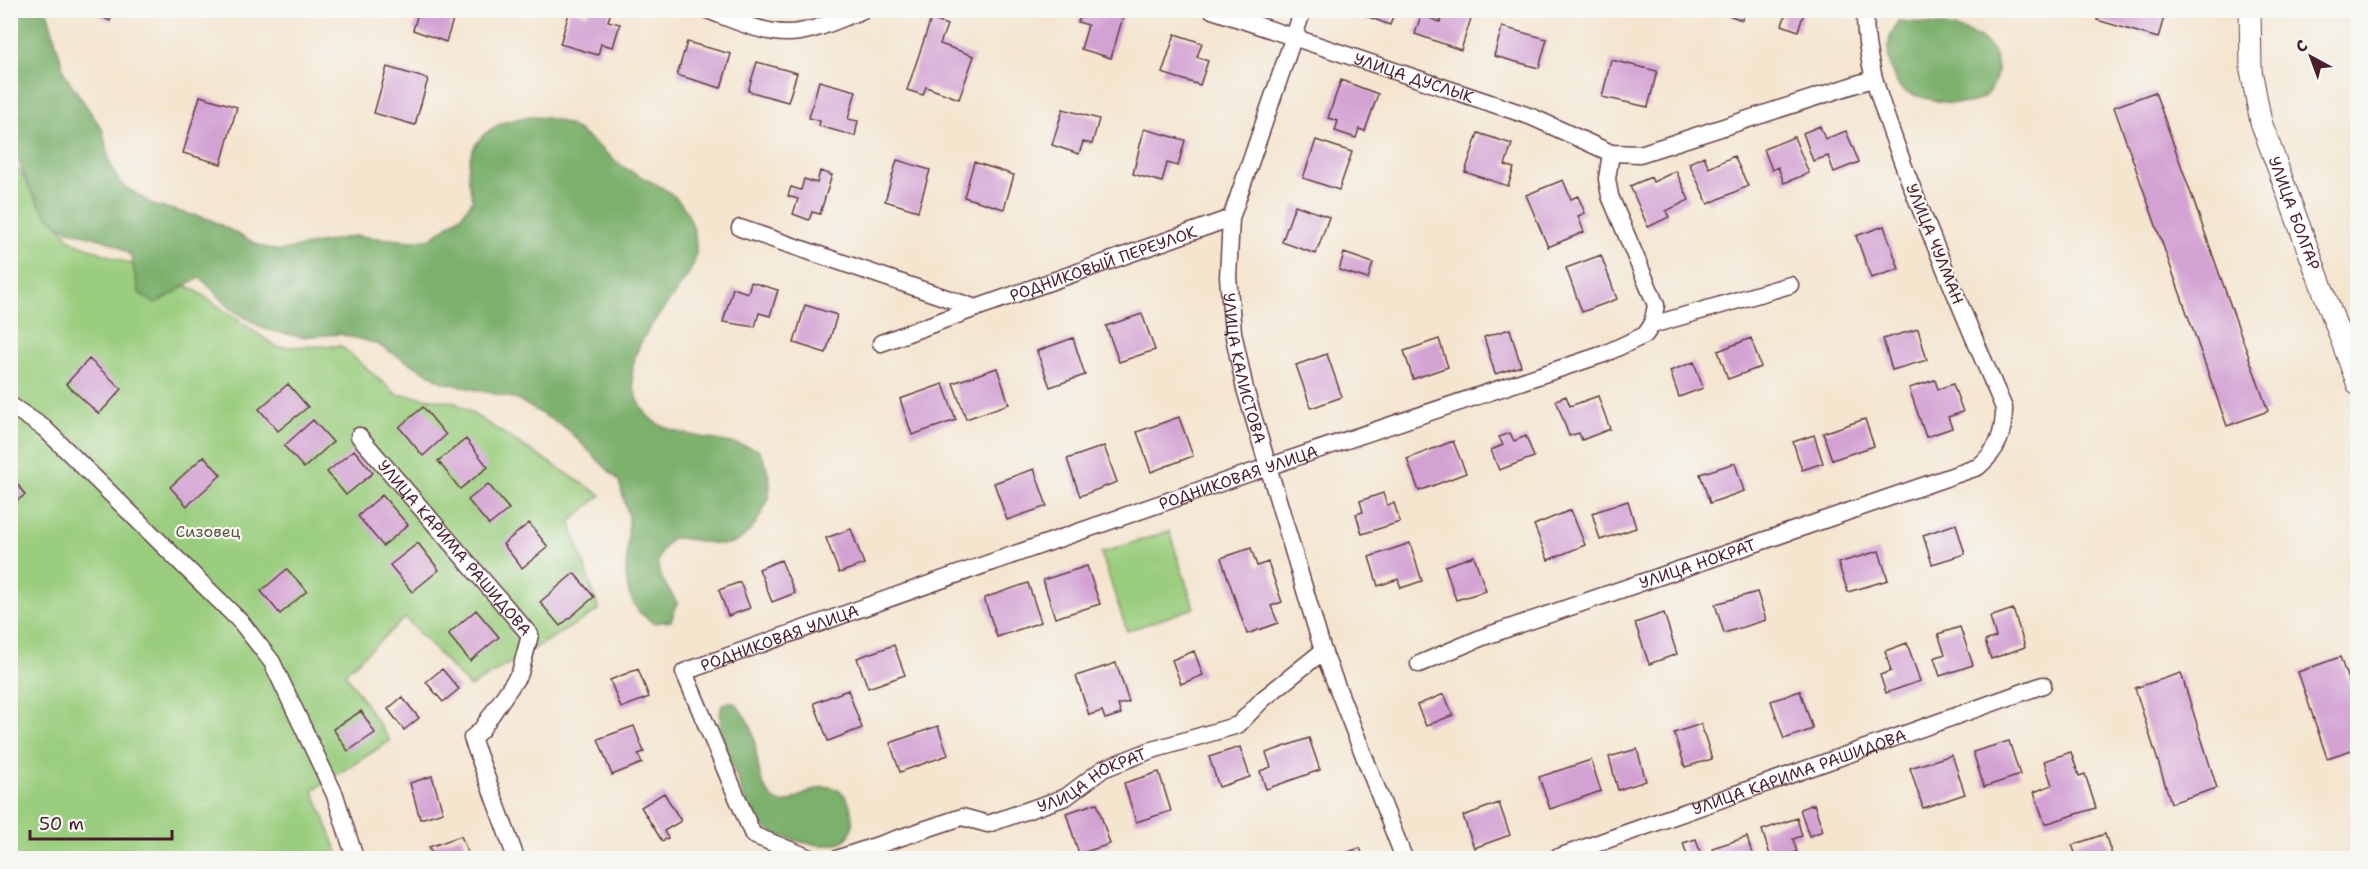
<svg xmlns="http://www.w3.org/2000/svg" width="2368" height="869" viewBox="0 0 2368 869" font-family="'Shantell Sans',sans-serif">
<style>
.green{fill:#9acd7d;stroke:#727654;stroke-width:1.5}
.forest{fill:#7bb06c;stroke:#62684c;stroke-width:1.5}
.building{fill:#d3a2d3}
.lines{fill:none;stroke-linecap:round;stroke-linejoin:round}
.minor-casing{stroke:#643d44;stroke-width:19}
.tertiary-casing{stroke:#643d44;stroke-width:23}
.minor{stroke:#fff;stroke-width:16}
.tertiary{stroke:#fff;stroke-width:21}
.labels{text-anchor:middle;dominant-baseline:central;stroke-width:4.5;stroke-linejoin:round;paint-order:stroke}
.street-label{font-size:16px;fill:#4a1f2b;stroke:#f6f6f2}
.park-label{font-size:16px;fill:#625344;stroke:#f6f6f2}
</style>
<rect width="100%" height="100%" fill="#f6f6f2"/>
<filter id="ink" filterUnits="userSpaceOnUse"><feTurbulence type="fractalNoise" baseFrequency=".0167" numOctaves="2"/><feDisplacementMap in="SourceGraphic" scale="12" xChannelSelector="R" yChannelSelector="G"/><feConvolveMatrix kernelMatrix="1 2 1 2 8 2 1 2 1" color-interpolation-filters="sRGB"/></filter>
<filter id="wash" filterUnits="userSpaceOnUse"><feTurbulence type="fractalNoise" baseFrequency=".008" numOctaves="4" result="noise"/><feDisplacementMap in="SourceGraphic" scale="24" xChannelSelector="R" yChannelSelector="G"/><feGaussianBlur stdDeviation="1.35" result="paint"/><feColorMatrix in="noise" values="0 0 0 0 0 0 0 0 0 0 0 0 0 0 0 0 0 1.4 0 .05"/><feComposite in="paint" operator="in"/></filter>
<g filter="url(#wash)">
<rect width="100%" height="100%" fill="#f4e5cf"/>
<path class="green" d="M10,159L71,241L192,288L277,347L341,346L396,394L454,402L601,495L570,522L599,610L470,687L405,618L345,673L390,741L313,790L340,858H11Z
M1169,531L1194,608L1127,631L1101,553Z"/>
<path class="forest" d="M10,11H47L65,75L102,129L111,167L121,184L153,205L209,219L260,246L279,251L354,236L412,241L431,238L462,215L473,200C470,188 467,177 469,164C474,123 525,110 559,121C585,130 603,153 625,168C641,178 663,185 676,198C692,213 701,244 693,265C676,304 619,343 635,392C638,401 644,413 651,419C673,438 730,439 759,450C765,462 770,473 770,486C769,507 750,540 728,544C718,546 688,537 672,538C646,564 661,576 677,603L671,621L653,623L638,611L629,594L626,575L629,518L619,481L566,428L517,399L443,382L375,343L340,334L301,337L264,329L231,309L201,278C181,284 174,297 154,303L139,293L131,256C126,252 121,247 116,245C95,234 67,236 49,217C0,163 10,77 10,11Z
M1898,21C1930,23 2007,26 1996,76C1994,86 1989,96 1978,100C1965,106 1947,103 1933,100C1925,97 1914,96 1906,92C1892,84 1885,52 1890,38C1891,32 1896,27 1898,21Z
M729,702L736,704C741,711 747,719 751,727C759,749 754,784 775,800C794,813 822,767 846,797C850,803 852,813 852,819C857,866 772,838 756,821C747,812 740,783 734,770C725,749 716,728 722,704Z"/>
<g id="blocks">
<path class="building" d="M97,10H115L110,21L95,14Z
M419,10H456L446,42L413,30Z
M570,10L588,15L589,10L611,12L608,21L620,24L613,47L601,44L598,55L560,44Z
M1082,10H1102L1123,17L1111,58L1081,49L1088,25L1078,22Z
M1350,10H1395L1390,25Z
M1444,10L1473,12L1461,50L1415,34L1421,15L1440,22Z
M1715,10H1745L1742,20Z
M1769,10H1805L1798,31L1782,25L1785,17Z
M2100,10H2166L2158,38L2097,20Z
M931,19L947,25L940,44L974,56L959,99L926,87L923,95L907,90Z
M1502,27L1547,39L1539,68L1494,56Z
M1175,34L1202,43L1197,57L1208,61L1200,85L1162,73Z
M687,42L731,54L721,88L677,75Z
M1611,60L1657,71L1648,107L1602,97Z
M757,62L797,73L788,102L748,91Z
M387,67L428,79L415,125L374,113Z
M1341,80L1378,94L1365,131L1359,129L1356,138L1335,131L1338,121L1328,118Z
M819,81L856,91L848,119L858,121L855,136L819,126L820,121L809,118Z
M2155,92L2268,411L2227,426L2114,107Z
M200,96L237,107L221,164L183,153Z
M1063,109L1099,119L1092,144L1083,142L1079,154L1052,145Z
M1820,126L1825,139L1846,131L1859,162L1834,172L1828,156L1813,161L1803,133Z
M1144,129L1185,140L1178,166L1167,163L1162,182L1133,174Z
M1478,133L1512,144L1505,165L1514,168L1508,186L1465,172Z
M1794,137L1809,173L1784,183L1778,167L1772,170L1764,149Z
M1316,140L1352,152L1339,190L1303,178Z
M1704,156L1709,168L1734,156L1748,186L1708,204L1689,163Z
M897,160L930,170L918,211L885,201Z
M974,162L1014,175L1004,209L964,197Z
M820,171L832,175L820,214L812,212L809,220L793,214L798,199L788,196L791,187L801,190L804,179L817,183Z
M1676,171L1689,200L1666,211L1669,217L1648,227L1630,186L1651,177L1653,182Z
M1563,180L1571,199L1578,196L1585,213L1578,216L1584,232L1548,247L1526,195Z
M1295,205L1329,217L1316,254L1282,242Z
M1884,226L1899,269L1871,278L1856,236Z
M1344,253L1373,263L1368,279L1339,270Z
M1601,255L1617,299L1582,312L1566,268Z
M751,282L778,290L770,316L759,313L755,327L723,322L733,288L748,293Z
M805,305L837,315L826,353L794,343Z
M1142,314L1155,350L1119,362L1106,326Z
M1510,329L1521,366L1495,374L1484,337Z
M1918,329L1927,360L1892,370L1883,339Z
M1073,338L1085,375L1050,387L1037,351Z
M1751,338L1761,367L1728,379L1718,351Z
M1439,339L1448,367L1413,379L1404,351Z
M1327,354L1342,397L1311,408L1296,365Z
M89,359L122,389L99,414L66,384Z
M1694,362L1703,388L1679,397L1670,371Z
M997,368L1009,404L966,419L953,383Z
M1935,380L1938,389L1953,384L1963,412L1948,417L1952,428L1926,437L1909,388Z
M288,384L308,407L278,431L259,409Z
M943,384L956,420L912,435L900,399Z
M1566,396L1570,406L1598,396L1610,429L1582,440L1579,433L1569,436L1556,400Z
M423,407L446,435L423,456L399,427Z
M1179,417L1193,456L1151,472L1137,432Z
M1865,419L1874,446L1832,460L1823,433Z
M313,420L333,442L304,468L284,446Z
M1510,433L1514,441L1526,436L1534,457L1499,470L1491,450L1503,445L1499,437Z
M1814,435L1823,463L1802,470L1793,442Z
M466,439L488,467L460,489L438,461Z
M1453,441L1466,473L1419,491L1407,459Z
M1104,446L1117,482L1080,496L1067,459Z
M354,450L373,473L346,495L327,472Z
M204,456L221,475L187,506L170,487Z
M1735,463L1744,491L1710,503L1700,474Z
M1034,469L1047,506L1007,520L994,483Z
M12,476L25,495L10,505V477Z
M488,484L509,509L489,525L468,500Z
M1383,493L1387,505L1394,503L1400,522L1362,534L1356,514L1363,512L1360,501Z
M382,495L408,525L383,546L358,516Z
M1628,501L1636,528L1600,540L1592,513Z
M1571,510L1585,545L1548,560L1534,525Z
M529,523L548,547L522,568L503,544Z
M1956,524L1965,554L1932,564L1923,535Z
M851,529L864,564L839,573L826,538Z
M418,543L439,570L412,592L390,565Z
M1410,543L1422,581L1401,588L1398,579L1378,586L1369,557Z
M1251,548L1257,566L1268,562L1282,602L1271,606L1278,623L1247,634L1221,558Z
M1879,551L1888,580L1848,592L1838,563Z
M1474,556L1486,591L1456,600L1445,566Z
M781,560L795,593L772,602L759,569Z
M1087,566L1100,604L1055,618L1043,580Z
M287,569L307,591L280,614L261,591Z
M574,573L594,597L560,626L540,602Z
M740,582L750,608L728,616L719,590Z
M1028,583L1041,622L997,637L984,598Z
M1757,592L1766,620L1724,633L1715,604Z
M2013,609L2025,647L1991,659L1985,641L1996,637L1990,617Z
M476,610L499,637L470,661L448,634Z
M1664,613L1677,654L1649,664L1635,623Z
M1960,627L1973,665L1940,676L1934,658L1945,654L1938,634Z
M1907,643L1920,681L1886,693L1880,675L1891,671L1885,651Z
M894,645L905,675L868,688L857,658Z
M1194,651L1203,675L1181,684L1172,660Z
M2340,657L2358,708V748L2327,758L2298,672Z
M1116,663L1129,702L1118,705L1121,714L1105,719L1102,711L1089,715L1076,676Z
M442,669L459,689L443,702L426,682Z
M638,669L649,697L621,708L610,680Z
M2181,673L2217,788L2171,803L2135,688Z
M848,690L862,728L828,741L814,703Z
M1800,691L1813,729L1784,739L1771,701Z
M1444,694L1453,715L1426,726L1417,705Z
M402,697L419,718L404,730L388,709Z
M361,711L375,733L348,751L333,729Z
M1701,724L1712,759L1685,767L1674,733Z
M634,726L644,752L638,754L642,763L612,775L598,739Z
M938,726L948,755L900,772L890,743Z
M1309,738L1320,770L1266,789L1260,771L1271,767L1266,753Z
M2009,741L2020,775L1984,787L1973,752Z
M1240,747L1250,777L1219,787L1209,757Z
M1637,749L1646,781L1618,790L1609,757Z
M2071,752L2079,776L2085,774L2096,808L2045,824L2034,792L2052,785L2044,761Z
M1952,755L1965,794L1923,808L1910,768Z
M1591,760L1601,791L1550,809L1539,777Z
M1159,772L1171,811L1136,822L1124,783Z
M432,776L443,812L420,819L410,783Z
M664,793L681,821L664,831L668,838L662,841L641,807Z
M1097,803L1110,844L1079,854L1066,813Z
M1499,803L1510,835L1474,848L1463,816Z
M1814,804L1823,831L1809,836L1800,809Z
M1797,818L1802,836L1793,839L1797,852L1771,858L1762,830Z
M2105,834L2113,858H2077L2072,845Z
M461,836L470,858H434L429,847Z
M1747,837L1752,854L1743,858H1715L1712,848Z
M1696,839L1702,858H1677L1687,855L1683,843Z
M1360,848L1364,858H1330Z"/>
</g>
</g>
<g filter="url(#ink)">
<use href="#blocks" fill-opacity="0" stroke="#643d44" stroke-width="1.5"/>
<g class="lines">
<g class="minor-casing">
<g id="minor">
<path d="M707,10C732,19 760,33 787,33C813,33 839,19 863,10"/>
<path id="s1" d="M1212,10L1532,117L1611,153L1640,154L1872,79"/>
<path id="s2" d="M1303,10L1231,218L1228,277L1233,332L1245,389L1323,651L1404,858"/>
<path d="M1611,153L1607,179L1610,196L1656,305L1652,325"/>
<path id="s3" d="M740,228L976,308L1231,218"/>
<path d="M881,343L976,308"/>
<path d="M10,405L44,428L241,622L272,662L335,795L355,858"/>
<path id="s4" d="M359,436L530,635L520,673L481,730L472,738L516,858"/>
<path id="s5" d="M1419,664L1483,637L1978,467C1998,450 2004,434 2004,408C1969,327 1934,246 1903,164C1885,113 1864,65 1865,10"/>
<path id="s6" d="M810,858L753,835L684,672C989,561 1296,456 1604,354L1645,335L1652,325L1790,285"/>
<path id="s7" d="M839,858L962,817L988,824L1066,797L1103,769L1149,751L1238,725L1263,699L1323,651"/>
<path id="s8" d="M1556,858L2043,685"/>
</g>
</g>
<g class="tertiary-casing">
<g id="tertiary">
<path id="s9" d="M2250,10L2251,70L2261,122L2358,385"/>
</g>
</g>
<use href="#minor" class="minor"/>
<use href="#tertiary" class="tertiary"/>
</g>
</g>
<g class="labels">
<g class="street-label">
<text stroke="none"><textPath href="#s1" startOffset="213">УЛИЦА ДУСЛЫК</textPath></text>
<text stroke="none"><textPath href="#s9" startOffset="210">УЛИЦА БОЛГАР</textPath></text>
<text transform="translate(1935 244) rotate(68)">УЛИЦА ЧУЛМАН</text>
<text stroke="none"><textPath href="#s3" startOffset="384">РОДНИКОВЫЙ ПЕРЕУЛОК</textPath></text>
<text stroke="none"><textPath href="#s2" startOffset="372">УЛИЦА КАЛИСТОВА</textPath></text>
<text stroke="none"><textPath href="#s6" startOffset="826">РОДНИКОВАЯ УЛИЦА</textPath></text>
<text stroke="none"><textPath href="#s4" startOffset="147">УЛИЦА КАРИМА РАШИДОВА</textPath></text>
<text stroke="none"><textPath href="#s5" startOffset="296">УЛИЦА НОКРАТ</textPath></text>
<text stroke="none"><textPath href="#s6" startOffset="340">РОДНИКОВАЯ УЛИЦА</textPath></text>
<text stroke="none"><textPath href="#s8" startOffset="258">УЛИЦА КАРИМА РАШИДОВА</textPath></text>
<text stroke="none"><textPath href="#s7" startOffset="270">УЛИЦА НОКРАТ</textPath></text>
</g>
<g class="park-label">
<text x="208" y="531">Сизовец</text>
</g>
</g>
<rect width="2368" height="869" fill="none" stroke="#f6f6f2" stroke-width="36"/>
<g transform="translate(2311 57) rotate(319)" stroke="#f6f6f2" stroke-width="4.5" paint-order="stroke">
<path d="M0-4.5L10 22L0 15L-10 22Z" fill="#4a1f2b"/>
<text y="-9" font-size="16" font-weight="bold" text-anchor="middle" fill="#4a1f2b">С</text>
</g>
<path d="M30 830v9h142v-9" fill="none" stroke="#4a1f2b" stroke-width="3"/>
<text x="39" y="830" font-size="18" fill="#4a1f2b" stroke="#f6f6f2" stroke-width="4.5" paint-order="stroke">50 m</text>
</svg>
